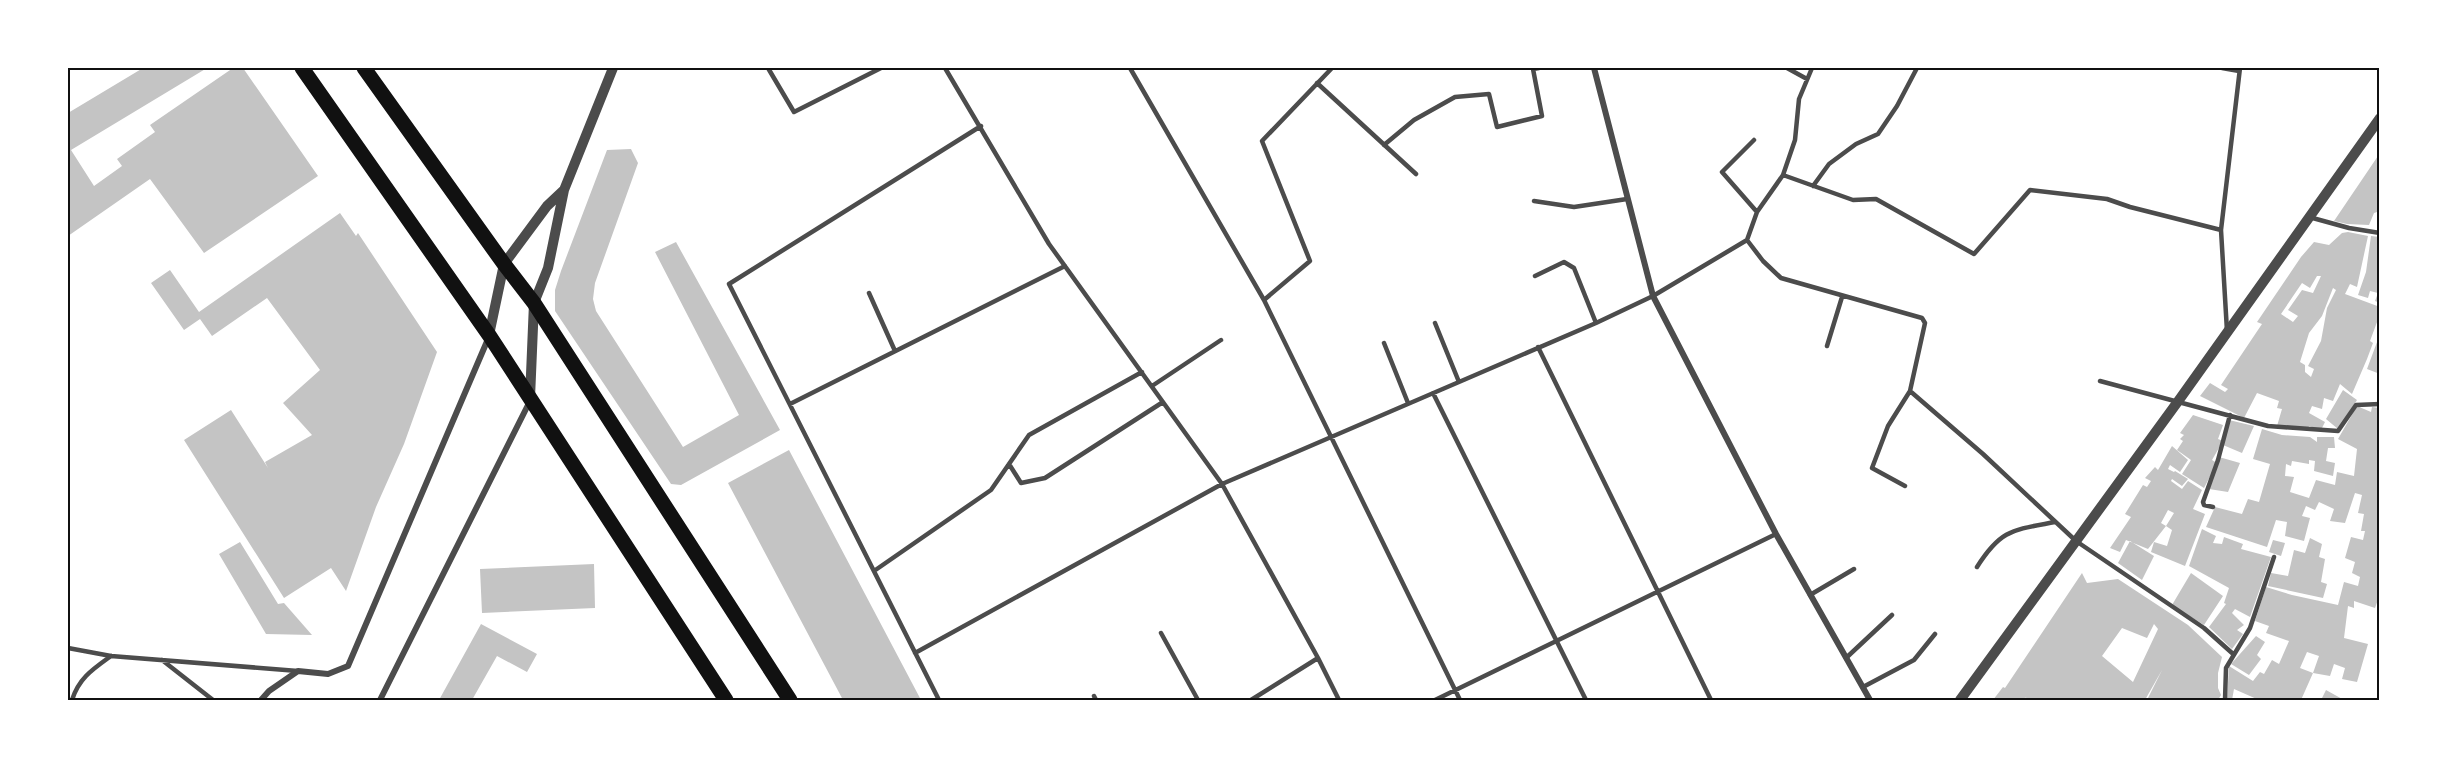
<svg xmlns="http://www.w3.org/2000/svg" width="2447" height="768" viewBox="0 0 2447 768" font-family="'Open Sans',sans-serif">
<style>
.building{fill:#c4c4c4;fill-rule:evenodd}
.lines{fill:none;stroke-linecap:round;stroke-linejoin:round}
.service{stroke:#4c4c4c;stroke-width:4.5}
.minor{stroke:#4c4c4c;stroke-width:6}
.tertiary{stroke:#4c4c4c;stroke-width:10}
.primary{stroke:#111;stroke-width:15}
.neatline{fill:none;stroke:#111;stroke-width:2}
</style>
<rect width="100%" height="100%" fill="#fff"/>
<path class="building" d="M143,68H207L71,150L94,186L122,166L117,159L155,132L150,125L233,68H243L318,176L204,253L150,179L68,236V113Z
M631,149L638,163L595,283L593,299L596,311L683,447L739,415L655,252L676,242L780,430L681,485L671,484L667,478L555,311V290L561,271L607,150Z
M2380,153V211L2374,213L2369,225L2347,224L2334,221Z
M340,213L356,236L358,233L437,352L404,444L376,507L346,591L331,568L284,598L184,440L231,410L268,468L265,462L312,435L283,403L320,370L267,298L212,336L200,319L184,330L151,283L170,270L199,312Z
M2348,232L2368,236L2357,287L2350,284L2345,294L2380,307V314L2370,341L2373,343L2367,359L2352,394L2340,384L2333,401L2324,398L2322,409L2312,406L2309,413L2325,422L2321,430L2309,426L2308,429L2277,426L2282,409L2277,408L2279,401L2257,393L2244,418L2200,396L2210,383L2225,392L2228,389L2221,385L2262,324L2257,322L2301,257L2314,242L2329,245L2342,233ZM2317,276H2321L2313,293L2302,290L2288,310L2298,316L2293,322L2281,314L2302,283L2310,288ZM2333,288L2336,290L2327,308L2321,341L2308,366L2314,369L2311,377L2305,372V365L2300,362L2309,333L2322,316Z
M2371,236L2380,237V303L2375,301L2378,293L2370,291L2368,298L2358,295L2366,272Z
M2380,334V374L2367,369Z
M2343,390L2357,400L2338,429L2326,419Z
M2357,406L2371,412L2372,407L2380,408V594L2375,608L2354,601V608L2348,606L2344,638L2368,644L2357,682L2342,679L2345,668L2334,664L2330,676L2313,673L2319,656L2307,652L2300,668L2313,673L2301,700H2259L2234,689L2232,700H2227L2229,666L2253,681L2260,672L2264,674L2272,660L2279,664L2289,641L2266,633L2269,626L2255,621L2266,587L2292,595L2338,605L2344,582L2358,586L2360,577L2352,573L2355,562L2345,558L2351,537L2363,540L2365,531H2361L2364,514L2358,513L2362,495L2355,493L2345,523L2330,521L2334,509L2319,502L2315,510L2306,506L2302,516L2310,518L2304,541L2285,536L2287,522L2276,520L2267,547L2206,527L2215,507L2242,514L2248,499L2259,502L2270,464L2253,459L2262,429L2282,435L2310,437L2317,442V437H2334L2335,448H2328L2326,461L2335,463L2333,476L2314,471L2315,461L2309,460V464L2292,461L2291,466L2286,464L2285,476L2294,477L2290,492L2309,498L2316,480L2335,485L2337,472L2354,476L2357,449L2338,439Z
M2193,415L2223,425L2218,439L2223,441L2212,460L2217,463L2204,488L2182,474L2191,460L2177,450L2183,441L2180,439L2184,435L2180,433Z
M2229,420L2254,426L2242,453L2223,445Z
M2172,446L2188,460L2180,472L2170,465L2168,469L2174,472L2175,471L2188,479L2182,486L2172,479L2171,481L2182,489L2188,481L2202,490L2193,509L2205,514L2185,566L2151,552L2154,542L2167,546L2172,530L2166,526L2148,549L2126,540L2120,552L2110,548L2131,517L2125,514L2143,485L2147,487L2151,481L2145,478L2155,467L2158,470ZM2168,510L2174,513L2166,526L2161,523Z
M789,450L921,700H843L728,483Z
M2219,457L2240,463L2228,492L2209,489Z
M2202,529L2216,536L2213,543L2222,544L2224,537L2243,544L2241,549L2271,557L2250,617L2235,609L2232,613L2244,625L2237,630L2243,634L2232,649L2209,627L2226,604L2224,603L2229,588L2189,566Z
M2310,538L2322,544L2319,557L2325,559L2321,582L2327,584L2323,598L2268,586L2271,573L2288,576L2294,550L2305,553Z
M2273,540L2285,543L2281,556L2269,552Z
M2130,541L2154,556L2142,580L2118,563Z
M240,542L278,604L284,603L312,635L266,634L219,554Z
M594,564L595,608L482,613L480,569Z
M2082,573L2087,583L2118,579L2188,625L2222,657L2218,673V688L2221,695L2218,700H2147L2162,670L2145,700H2032L2024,697L2030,700H1993L2003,687L2005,688ZM2154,624L2158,629L2133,682L2102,656L2122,628L2147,638Z
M2191,573L2223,596L2204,625L2172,605Z
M481,624L537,654L527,672L497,656L472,700H439Z
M2256,636L2265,642L2257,655L2261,659L2249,675L2231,664Z
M2326,690L2344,700H2321Z"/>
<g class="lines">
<path class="service" d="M768,68L794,112L881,68
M945,68L1049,244L1222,484L1318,658L1339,700
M1130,68L1264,300L1460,700
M1787,68L1807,79
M2222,68L2239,71
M1317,83L1416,174
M1754,140L1722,172L1757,212
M1384,145L1414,120L1455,97L1489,94L1497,127L1542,116L1533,69L1539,68
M1783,175L1853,200L1876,199L1974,254L2030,190L2107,199L2130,207L2221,230
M1813,186L1829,164L1856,144L1878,134L1897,106L1917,68
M1534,201L1574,207L1627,199
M2309,217L2349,228L2380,233
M1747,240L1763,261L1781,278L1922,318L1925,323L1910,391
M1535,276L1564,262L1574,268L1596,323
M869,293L895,351
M1264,300L1310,261L1262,141L1332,68
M1435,323L1459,382
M2227,331L2221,230L2240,68
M1384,343L1408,403
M1827,346L1842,297
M1538,347L1711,700
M2100,381L2268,426L2338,431L2356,405L2380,404
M1152,386L1221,340
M1433,393L1586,700
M790,404L1065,266
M1009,464L1021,483L1045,478L1163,402
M1905,486L1872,468L1888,426L1910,391L1983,454L2076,541L2204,628L2232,653
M2213,507L2204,505L2203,502L2218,460L2230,415
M1977,567C2001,529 2013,530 2055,522
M874,571L991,490L1029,435L1142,372
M1810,595L1854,569
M1161,633L1198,700
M68,648L111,656L298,671
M915,653L1222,484L1596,323L1653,296L1747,240L1757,212L1783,175L1795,140L1799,99L1812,68
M1846,658L1892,615
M162,660L213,700
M1863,687L1914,660L1935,634
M1094,696L1096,700
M72,700C79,678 93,669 111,656
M939,700L729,284L981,126
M1251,700L1318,658
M1435,700L1776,534
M2225,700L2226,668L2250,628L2274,557"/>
<path class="minor" d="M1594,68L1653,296L1776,534L1870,700
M261,700L269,691L298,671L328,674L348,666L488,339
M380,700L530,401"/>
<path class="tertiary" d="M489,335L504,264L547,206L564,190
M530,398L534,303L548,268L564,190L613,68
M1960,700L2179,400L2380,118"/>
<path class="primary" d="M302,68L489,335L726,700
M364,68L504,264L534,303L790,700"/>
</g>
<rect width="2447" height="768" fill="none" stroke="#ffffff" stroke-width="138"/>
<rect x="69" y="69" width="2309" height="630" class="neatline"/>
</svg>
